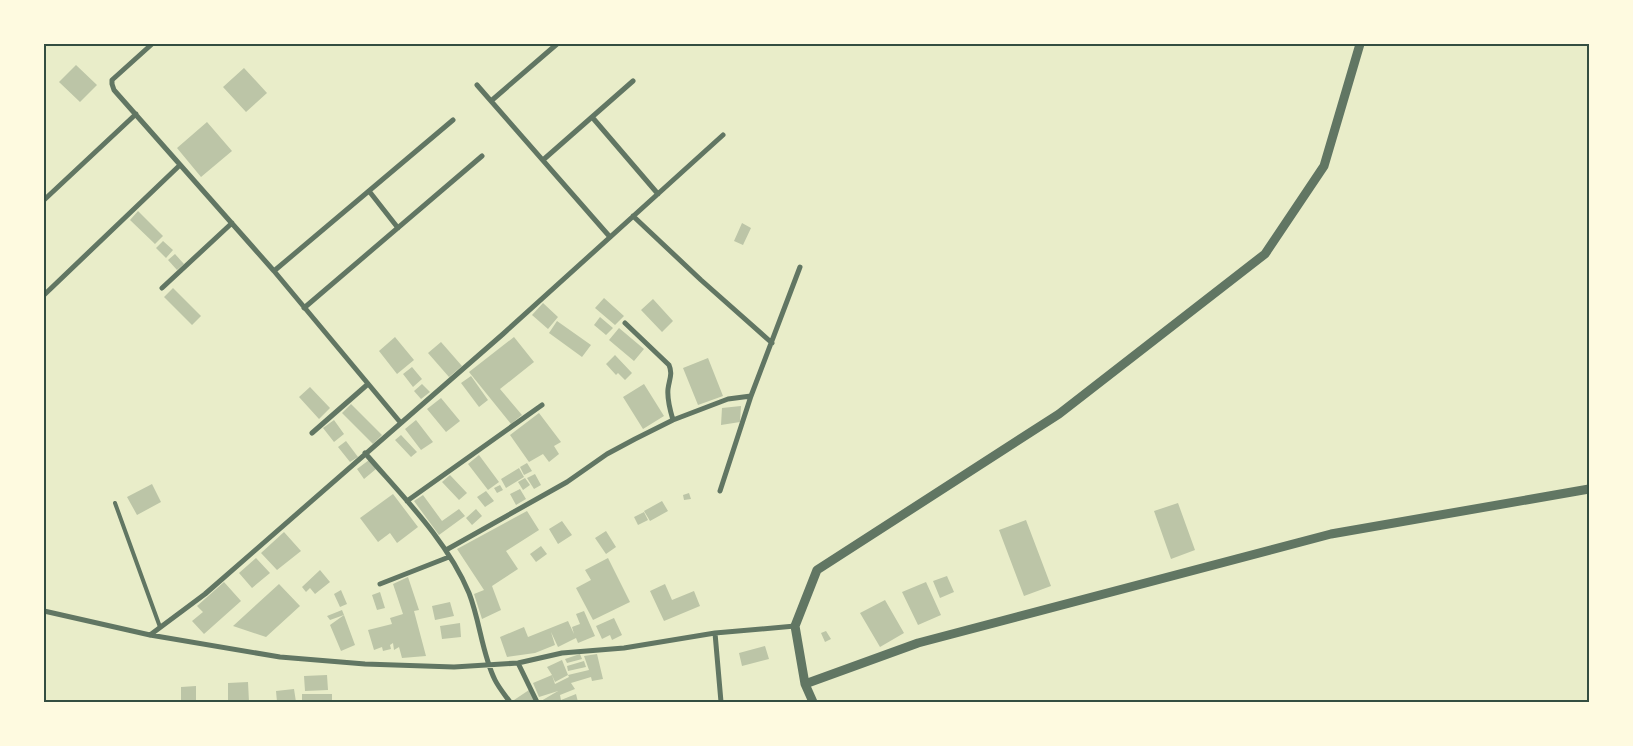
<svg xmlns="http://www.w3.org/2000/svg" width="1633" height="746" viewBox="0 0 1633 746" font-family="Quicksand,sans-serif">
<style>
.building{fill:#bcc5a7}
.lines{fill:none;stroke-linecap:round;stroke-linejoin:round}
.service{stroke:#617663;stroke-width:4}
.minor{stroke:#617663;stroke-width:5}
.tertiary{stroke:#617663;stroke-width:9}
.neatline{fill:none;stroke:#344e41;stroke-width:2}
</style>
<rect width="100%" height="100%" fill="#e9edc9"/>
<path class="building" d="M76,65L97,85L80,102L59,82Z
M244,68L267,93L246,112L223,87Z
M207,122L232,151L201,177L177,148Z
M138,211L163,236L155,244L130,220Z
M742,223L751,228L743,245L734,241Z
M163,241L173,250L166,258L156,248Z
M175,254L184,264L177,270L168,260Z
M173,288L201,316L192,325L164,297Z
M604,298L624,316L615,325L595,308Z
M653,299L673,321L662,332L641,310Z
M543,303L558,317L548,329L532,315Z
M600,317L613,328L606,335L594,325Z
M557,321L591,345L582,357L549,333Z
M619,328L644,349L634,361L609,340Z
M395,337L414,360L397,374L379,351Z
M514,337L534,362L500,389L522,415L511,424L469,372Z
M441,342L462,366L449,377L428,353Z
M615,355L632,373L625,380L618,373L616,375L606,364Z
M708,358L723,396L698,405L683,368Z
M412,367L422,379L413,387L403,374Z
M471,376L488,400L479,407L461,383Z
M422,384L430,392L421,399L414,391Z
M644,384L664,416L643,429L623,397Z
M310,387L330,408L319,419L299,397Z
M441,398L460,421L446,432L427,409Z
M351,404L382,435L373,444L342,413Z
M741,406L740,422L721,425L722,408Z
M539,413L561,442L554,446L559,454L549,462L543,454L529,462L510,435Z
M334,420L344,434L334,442L323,428Z
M416,420L433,442L421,450L405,429Z
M401,435L417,452L411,457L395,440Z
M346,441L358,457L350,462L338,447Z
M479,455L499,482L488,490L468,464Z
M369,460L376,469L364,479L357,469Z
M527,463L532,471L524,475L520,467Z
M519,468L524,477L506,488L501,479Z
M535,474L541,485L534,489L527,478Z
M450,475L467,493L459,500L442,482Z
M525,478L530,485L523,490L518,482Z
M152,484L161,502L137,515L127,497Z
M500,485L503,490L497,493L494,488Z
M520,489L526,499L516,505L510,494Z
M486,491L494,501L485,507L477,497Z
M689,493L691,499L684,500L683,495Z
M393,494L418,527L397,543L390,533L378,542L360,518Z
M423,495L442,521L459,509L465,516L439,535L414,501Z
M662,501L668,511L650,521L644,511Z
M1178,503L1195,550L1171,559L1154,511Z
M476,509L482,516L472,525L466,518Z
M527,511L539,530L506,551L518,569L492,586L501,610L482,619L474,594L484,590L457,549Z
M644,512L648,520L638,525L634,517Z
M1026,520L1051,586L1024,596L999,530Z
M562,521L572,535L558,544L549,529Z
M606,531L616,547L606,554L595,538Z
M284,532L301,551L277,570L261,553Z
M541,546L547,554L536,562L530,554Z
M256,558L270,573L252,588L239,573Z
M608,558L630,602L593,620L576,588L591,580L585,570Z
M320,570L330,582L315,594L310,588L306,592L302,587Z
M947,576L954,592L940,598L933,581Z
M408,577L419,610L414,611L426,656L402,658L399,647L394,650L393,643L390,645L391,649L383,651L382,647L374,650L368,630L392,624L390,618L403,614L393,584Z
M224,582L241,601L204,634L192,621L203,612L197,606Z
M926,582L941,615L918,625L902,592Z
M279,584L300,606L266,637L233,626Z
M665,584L672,600L694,591L700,606L664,621L650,591Z
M341,590L347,604L340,607L334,594Z
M380,592L385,608L377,610L372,595Z
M885,600L904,633L880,647L860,613Z
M450,602L454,616L435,620L432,606Z
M342,610L344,615L330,620L327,616Z
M584,611L595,636L578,643L576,638L558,647L551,632L555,645L535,653L507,657L500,637L524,627L528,637L568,621L574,634L572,627L580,624L576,614Z
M344,615L355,645L341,651L330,625Z
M614,618L622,635L612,640L610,635L602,639L596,626Z
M460,623L461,637L442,639L440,626Z
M826,631L831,639L825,642L821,633Z
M765,646L769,659L742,666L739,653Z
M580,654L582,659L567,663L565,659Z
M597,654L603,679L592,681L591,677L571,683L575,689L560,695L561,700L576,694L578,702H542L541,701L558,691L539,697L533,683L552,675L547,667L562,660L568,675L555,682L552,675L555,684L569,677L568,675L589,670L584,656Z
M584,661L586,667L568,671L567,666Z
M327,675L328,690L305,691L304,676Z
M248,682L249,702H228V683Z
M196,686V702H181V687Z
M294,689L296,702H277L276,691Z
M529,690L535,702H511Z
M302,694H332V702H302Z"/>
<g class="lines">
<path class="service" d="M115,503L160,627"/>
<path class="minor" d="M152,44L112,80V84L114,90L274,271L400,422
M477,85L610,237
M491,101L557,44
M592,117L658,194
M543,160L633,81
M369,191L398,228
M44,200L136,114
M633,216L701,280L772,343
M274,271L453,120
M162,288L232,223
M44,295L180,165
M304,308L482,156
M625,323L669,365C673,374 669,380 668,389C667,399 670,410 673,420
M312,433L368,384
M365,453C402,496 447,540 469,593C480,621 482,654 495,680C499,688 505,695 510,702
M720,491L751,396L800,267
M407,501L542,405
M446,550L567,482L607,454L635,439L673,420L728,399L751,396
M380,584L449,557
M44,611L150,635L280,657L365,664L454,667L518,663L562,653L624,648L715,633L795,626
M715,633L721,702
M150,635L205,594L503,334L723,135
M518,663L537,702"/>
<path class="tertiary" d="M805,684L918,643L1331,534L1589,489
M813,702L805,684L795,626L817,570L1059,414L1265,254L1324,166L1360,44"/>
</g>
<rect width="1633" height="746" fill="none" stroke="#fefae0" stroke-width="90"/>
<rect x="45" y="45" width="1543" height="656" class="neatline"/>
</svg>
